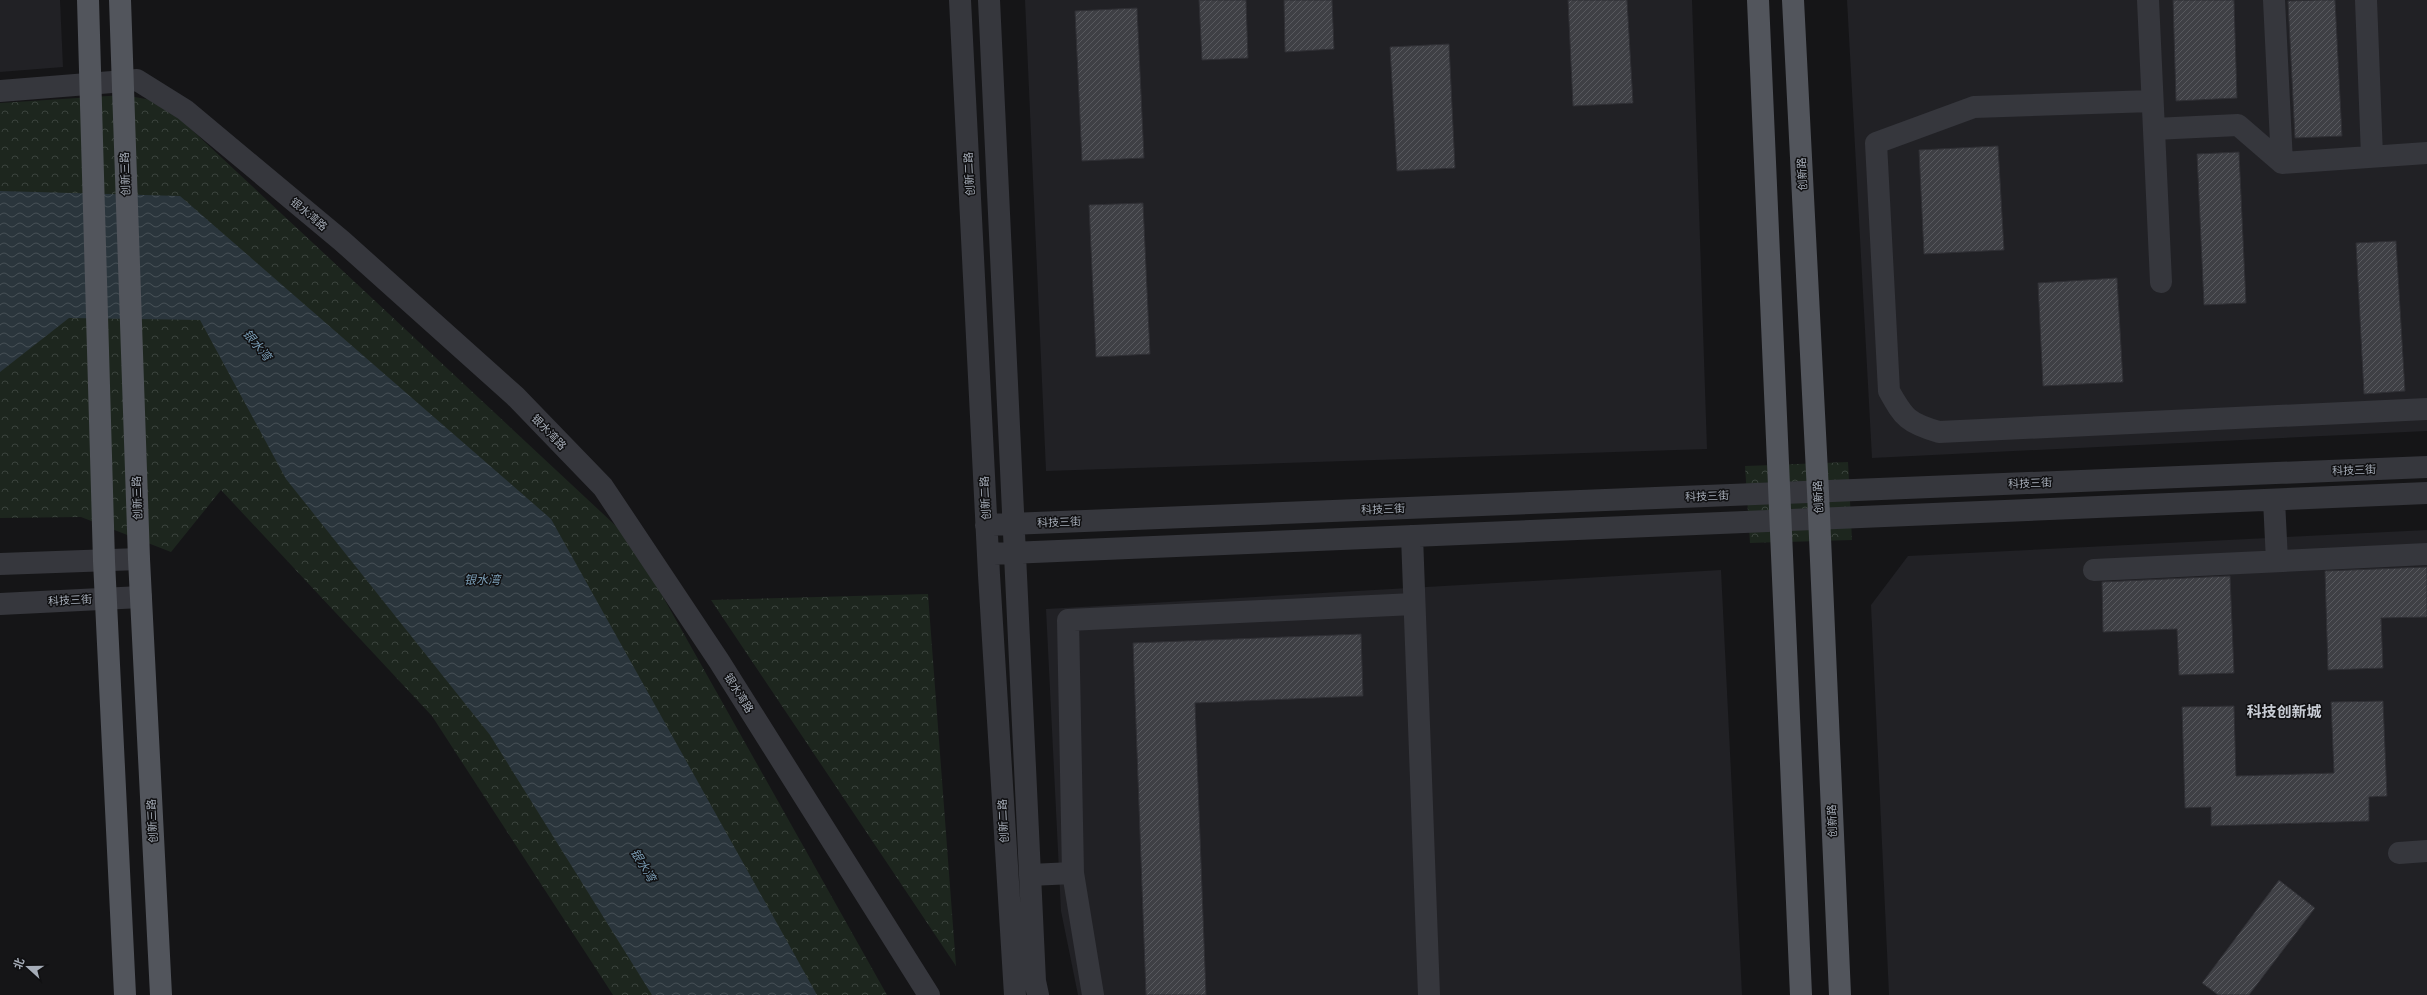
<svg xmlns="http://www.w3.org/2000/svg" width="2427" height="995" viewBox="0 0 2427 995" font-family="'Archivo Narrow','Noto Sans SC',sans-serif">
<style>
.built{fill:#212125}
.park{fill:url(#park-crowns)}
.water{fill:url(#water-waves)}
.building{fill:url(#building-hatch);stroke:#2f2f34}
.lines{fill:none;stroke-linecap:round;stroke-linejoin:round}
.minor{stroke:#36373d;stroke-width:22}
.major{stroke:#52555c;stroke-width:22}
.labels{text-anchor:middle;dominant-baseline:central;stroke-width:3;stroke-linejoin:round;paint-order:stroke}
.street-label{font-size:11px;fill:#a6adb8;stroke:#101012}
.water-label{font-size:12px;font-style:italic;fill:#7b9eb6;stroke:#101012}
.district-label{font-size:15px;font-weight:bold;fill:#c8ccd4;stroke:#101012}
</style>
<defs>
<pattern id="park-crowns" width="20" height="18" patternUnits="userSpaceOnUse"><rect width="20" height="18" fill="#1d261e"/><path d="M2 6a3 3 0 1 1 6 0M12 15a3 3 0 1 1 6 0" fill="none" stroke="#3b433d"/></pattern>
<pattern id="water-waves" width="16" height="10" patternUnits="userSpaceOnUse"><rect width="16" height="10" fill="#2a353c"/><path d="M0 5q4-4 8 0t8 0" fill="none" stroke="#465056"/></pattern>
<pattern id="building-hatch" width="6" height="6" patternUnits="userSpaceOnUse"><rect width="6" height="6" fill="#3f4045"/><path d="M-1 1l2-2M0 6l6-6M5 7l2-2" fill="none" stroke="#58595e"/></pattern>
</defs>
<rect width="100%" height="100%" fill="#151517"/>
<path class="built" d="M0,0H60L63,67L0,72Z
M1025,0H1692L1707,449L1046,471Z
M1847,0H2427V431L1872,458Z
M2427,530V995H1889L1871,605L1908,556Z
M1721,570L1742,995H1078L1061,911L1046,609Z"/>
<path class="park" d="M124,95L162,102L631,540L887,995H613L432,716L221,490L171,552L81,517L0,518V103Z
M1848,462L1852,540L1750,543L1745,466Z
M928,594L956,966L711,600Z"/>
<path class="water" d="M0,191L180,196L551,519L817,995H652L490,735L286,479L200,320L69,318L0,372Z"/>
<path class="building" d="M1199,0H1246L1248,58L1202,60Z
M1284,0H1332L1334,49L1285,52Z
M1568,0H1627L1633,103L1573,106Z
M2173,0H2234L2237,98L2176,101Z
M2319,0H2335L2342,136L2295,138L2288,1Z
M1137,8L1144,158L1082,161L1075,11Z
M1449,44L1455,168L1397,171L1390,47Z
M1998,146L2004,250L1924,254L1919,150Z
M2239,152L2246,303L2204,305L2197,154Z
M1143,203L1150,354L1096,357L1089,205Z
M2396,241L2405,391L2364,394L2356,243Z
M2117,278L2123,382L2043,386L2038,283Z
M2427,567V617L2381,618L2383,668L2328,670L2325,571Z
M2230,576L2234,673L2179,675L2177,629L2103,632L2102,582Z
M1361,634L1363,696L1195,703L1206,995H1146L1133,643Z
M2383,701L2387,796L2369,797V821L2211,826V807L2185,808L2182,707L2234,706L2236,776L2334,773L2331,702Z
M2279,880L2315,908L2249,995H2218L2202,983Z"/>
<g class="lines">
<path class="minor" d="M960,0L989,575L1015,995
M989,0L1035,981L1038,995
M2148,0L2161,282
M2274,0L2282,163
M2366,0L2372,156
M0,91L137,80L185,110L342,241L515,396L603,487L719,661L929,995
M2152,101L1974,107L1876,143L1889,391C1904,418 1908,423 1939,432L2427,409
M2154,129L2238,125L2282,163L2427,153
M2274,500L2277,561
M986,525L2427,467
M1412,536L1429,995
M988,554L2427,493
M0,564L139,559
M2094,570L2427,554
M0,604L141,597
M2399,853L2427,851
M1030,875L1073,873
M1093,995L1073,873L1068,620L1414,604"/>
<path class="major" d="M88,0L104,561L125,995
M120,0L139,559L161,995
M1758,0L1801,995
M1793,0L1818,492L1840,995"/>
</g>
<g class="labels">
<g class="street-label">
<text transform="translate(125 174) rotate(-92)">创新三路</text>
<text transform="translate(969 174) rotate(-93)">创新二路</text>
<text transform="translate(1802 174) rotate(-93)">创新路</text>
<text transform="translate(309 214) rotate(40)">银水湾路</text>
<text transform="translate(549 432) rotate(46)">银水湾路</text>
<text transform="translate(2354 470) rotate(-2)">科技三街</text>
<text transform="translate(2030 483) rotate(-2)">科技三街</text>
<text transform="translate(1707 496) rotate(-2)">科技三街</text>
<text transform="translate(1818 497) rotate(-93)">创新路</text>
<text transform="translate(137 498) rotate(-92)">创新三路</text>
<text transform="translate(985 498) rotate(-93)">创新二路</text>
<text transform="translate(1383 509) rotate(-2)">科技三街</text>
<text transform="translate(1059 522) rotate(-2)">科技三街</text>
<text transform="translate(70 600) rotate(-3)">科技三街</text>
<text transform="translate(739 693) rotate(58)">银水湾路</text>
<text transform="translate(152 821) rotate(-93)">创新三路</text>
<text transform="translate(1003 821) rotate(-93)">创新二路</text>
<text transform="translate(1832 821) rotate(-92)">创新路</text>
</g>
<g class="water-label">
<text transform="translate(257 345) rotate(50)">银水湾</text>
<text x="482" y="580">银水湾</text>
<text transform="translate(643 865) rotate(59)">银水湾</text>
</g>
<g class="district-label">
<text x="2284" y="711">科技创新城</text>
</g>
</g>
<g transform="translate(28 967) rotate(291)" stroke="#101012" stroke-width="3" paint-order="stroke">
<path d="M0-3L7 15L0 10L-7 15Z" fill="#a6adb8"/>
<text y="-6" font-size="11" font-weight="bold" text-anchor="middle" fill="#a6adb8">北</text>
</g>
</svg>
